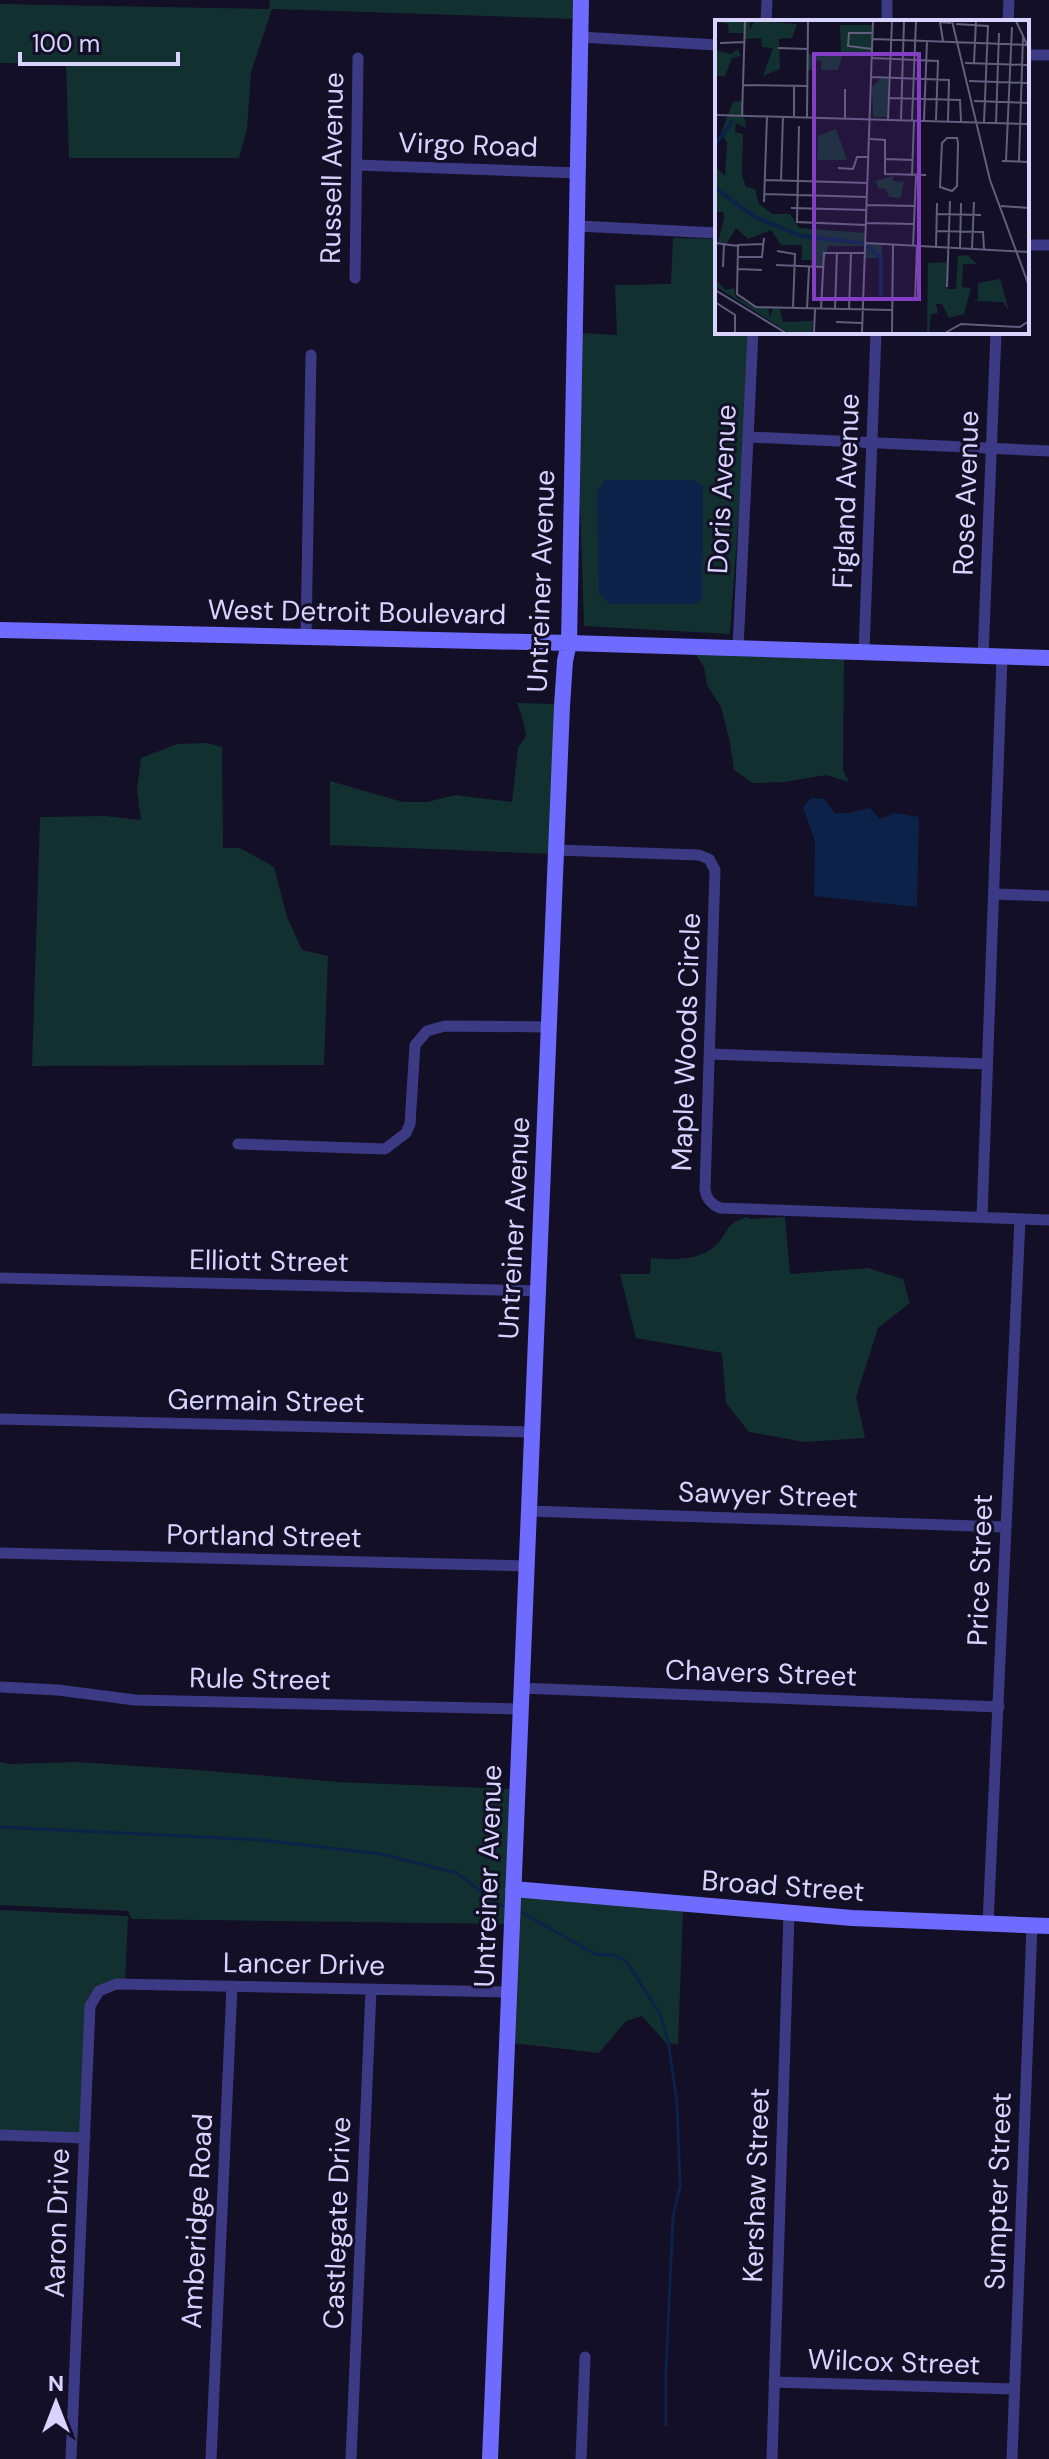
<svg xmlns="http://www.w3.org/2000/svg" width="1049" height="2459" viewBox="0 0 1049 2459" font-family="'DM Sans',sans-serif">
<style>
.green{fill:#12302f}
.water{fill:#0c2248}
.lines{fill:none;stroke-linecap:round;stroke-linejoin:round}
.stream{stroke:#0c2248;stroke-width:3}
.street{stroke:#3d3a85;stroke-width:11}
.secondary{stroke:#6f6bff;stroke-width:16}
.labels{text-anchor:middle;dominant-baseline:central;stroke-width:6;stroke-linejoin:round;paint-order:stroke}
.street-label{font-size:28px;fill:#d9d4ff;stroke:#130f26}
.inset-river{fill:none;stroke:#0c2248;stroke-width:4}
.inset-road{fill:none;stroke:#625e7d;stroke-width:2}
.view{fill:#843dc5;fill-opacity:0.15;stroke:#843dc5;stroke-width:4}
.inset-edge{fill:none;stroke:#d9d4ff;stroke-width:4}
</style>
<rect width="100%" height="100%" fill="#130f26"/>
<path class="green" d="M270,0H576L575,19L272,9L251,72L247,129L239,158H69L66,64L0,63V4L269,9Z
M673,238L717,239V332H748L743,451L730,634L584,626L578,440L580,333L617,335L615,285L671,284Z
M694,652L844,657L843,770L849,782L826,775L785,782L753,783L734,770L730,742L721,707L707,685L704,667Z
M517,703L557,704L551,854L330,845V781L403,802H427L455,795L512,802L518,748L526,736L523,720Z
M206,743L222,747L223,848H240L274,867L287,917L302,950L328,956L324,1065L32,1066L40,817L105,816L141,820L137,790L141,758L177,744Z
M747,1217L750,1219L785,1217L790,1274L868,1268L903,1279L910,1303L878,1328L856,1397L865,1438L804,1442L749,1432L726,1403L722,1353L636,1338L620,1274H650L651,1258C671,1260 697,1261 714,1247C730,1233 722,1225 747,1217Z
M0,1762L9,1764L78,1762L211,1771L338,1782L512,1789L507,1924L132,1919L128,1911L0,1905Z
M518,1895L683,1911L678,2044L666,2043L642,2016L626,2021L599,2053L512,2043Z
M0,1910L128,1916L125,1984L94,1997L85,2138L0,2135Z"/>
<path class="water" d="M605,480H693L703,486L702,599L694,604H609L599,593L597,492Z
M811,798L824,799L835,813H849L870,808L880,819L895,813L919,817L917,907L814,896L815,842L803,807Z"/>
<g class="lines">
<path class="stream" d="M0,1827L262,1840L381,1854L457,1873L497,1904L503,1906
M521,1912L595,1954L614,1955L626,1961L660,2014L668,2040L677,2103L680,2186L673,2217L666,2370V2425"/>
<path class="street" d="M766,22L767,0
M887,22V0
M1008,22L1009,0
M580,37L717,45
M1027,55H1049
M357,165L578,173
M578,226L717,233
M1027,245H1049
M355,278L358,58
M749,437L1049,451
M306,637L311,355
M738,648L753,332
M864,652L876,332
M983,656L996,332
M557,850L699,855L709,859L715,870L705,1189C706,1199 711,1204 720,1208L1049,1220
M994,894L1049,896
M710,1054L987,1064
M238,1144L385,1149L406,1133L410,1124L415,1045L427,1031L445,1026L549,1027
M982,1217L1002,657
M0,1278L538,1291
M0,1419L532,1432
M529,1511L1005,1527
M0,1553L526,1566
M0,1687L58,1690L135,1700L520,1709
M521,1688L999,1707
M988,1924L1020,1219
M0,2135L85,2138
M774,2382L1014,2389
M71,2459L90,2006L99,1991L116,1984L509,1992
M211,2459L232,1986
M351,2459L371,1990
M581,2459L585,2357
M772,2459L789,1914
M1012,2459L1032,1925"/>
<path class="secondary" d="M0,630L569,643L1049,658
M513,1889L852,1918L1049,1926
M490,2459L562,706L565,661L569,643L581,0"/>
</g>
<g class="labels">
<g class="street-label">
<text transform="translate(468 145) rotate(2)">Virgo Road</text>
<text transform="translate(332 168) rotate(-89)">Russell Avenue</text>
<text transform="translate(722 489) rotate(-87)">Doris Avenue</text>
<text transform="translate(846 491) rotate(-88)">Figland Avenue</text>
<text transform="translate(966 493) rotate(-88)">Rose Avenue</text>
<text transform="translate(541 581) rotate(-88)">Untreiner Avenue</text>
<text transform="translate(357 612) rotate(1)">West Detroit Boulevard</text>
<text transform="translate(686 1042) rotate(-88)">Maple Woods Circle</text>
<text transform="translate(514 1228) rotate(-87)">Untreiner Avenue</text>
<text transform="translate(269 1261) rotate(1)">Elliott Street</text>
<text transform="translate(266 1401) rotate(1)">Germain Street</text>
<text transform="translate(768 1495) rotate(2)">Sawyer Street</text>
<text transform="translate(264 1536) rotate(1)">Portland Street</text>
<text transform="translate(980 1570) rotate(-88)">Price Street</text>
<text transform="translate(761 1673) rotate(2)">Chavers Street</text>
<text transform="translate(260 1679) rotate(1)">Rule Street</text>
<text transform="translate(488 1876) rotate(-88)">Untreiner Avenue</text>
<text transform="translate(783 1886) rotate(4)">Broad Street</text>
<text transform="translate(304 1964) rotate(1)">Lancer Drive</text>
<text transform="translate(756 2185) rotate(-88)">Kershaw Street</text>
<text transform="translate(998 2191) rotate(-88)">Sumpter Street</text>
<text transform="translate(197 2221) rotate(-87)">Amberidge Road</text>
<text transform="translate(57 2223) rotate(-88)">Aaron Drive</text>
<text transform="translate(337 2223) rotate(-88)">Castlegate Drive</text>
<text transform="translate(894 2362) rotate(2)">Wilcox Street</text>
</g>
</g>
<g transform="translate(715 20)">
<rect width="314" height="314" fill="#130f26"/>
<path d="M0,1H34L35,9L40,1L82,4L77,18L64,19L65,49L48,56L58,28L47,27L46,18L30,19L29,13H14L13,4ZM125,5H157V36L127,35L123,50H106V41L98,40V50H93V34L126,35ZM23,29L26,36L17,38L10,56H0V30L16,34ZM166,58H174L172,97H158L157,67ZM27,81L31,108L21,103L20,112L28,114L27,155L31,167L40,169L44,184L58,194H75L84,208L150,213V223L167,225V238H150V226H113L108,247H96V240H87V225H66L56,210L33,219L21,208L12,223L3,222L9,199L8,192H0V146L10,156L12,123L6,113L18,82ZM121,109L132,140H102L103,116ZM178,156V161L189,162L186,178L174,177L171,169L163,168L161,161ZM252,235L262,244H248L247,267L256,268L249,294L234,298L227,284H221L223,293L216,294L214,313H184L212,312L213,243L233,242L232,269H241L243,236ZM0,259L11,270L19,268L21,277L36,285L53,288L55,298L58,288L65,289L68,302L98,301L97,313H74L0,266ZM285,259L294,291L288,282L255,281L263,280V263Z" fill="#12302f"/>
<path class="inset-river" d="M0,124L18,101M0,168L40,197L86,216L148,223M152,225L166,238V276"/>
<path class="inset-road" d="M237,1L275,160L314,266M301,1L314,29M241,4L273,6L269,102M157,19L314,25M228,21L225,2L236,3M5,23L29,22M63,28L93,29M157,29L133,26L134,13H157M157,38L223,41L221,100M250,43L314,45M259,43L261,1M157,57L234,60L233,101M254,61L314,63M28,65L92,66M174,78L245,80L246,101M259,81L314,83M0,95L314,104M27,96L30,1M79,96V65M92,97L93,1M130,98V69M173,99L177,1M186,99L189,1M197,100L201,1M209,100L212,21M281,103L284,13M84,106L82,202L151,205M232,118H242L243,123L242,166L237,171L225,167L227,123ZM155,119L170,120V154L211,155M170,139L198,140M287,141L314,142M291,141L297,7M304,141L308,17M123,148L138,149L142,137H154M197,156L199,100M50,160L153,163M66,161L68,96M49,174L152,177M49,182L52,96M152,185L200,186M286,186L314,188M76,188L152,190M222,194L266,195M151,203L199,204M221,211L268,212L269,229M0,223L23,226L22,274L41,287L177,290M1,223V197M151,223L314,232M22,225L48,224M198,226L201,156M221,227L222,183M245,228L246,183M257,229L259,182M62,231L80,234L78,288M23,237H47L49,218M61,245L108,247M8,247L9,223M23,249L47,250M232,267L235,181M0,270L71,313M200,281L202,226M0,282L20,295V313M92,289L94,247M106,289L109,233H150M120,289L122,232M134,290L136,233M121,302L147,303M99,313L100,289M147,313L158,1M177,313L178,225M230,313L246,304L305,307L314,301"/>
<path class="view" d="M99,34H204V279H99Z"/>
<rect width="314" height="314" class="inset-edge"/>
</g>
<g transform="translate(56 2403)" stroke="#130f26" stroke-width="6" paint-order="stroke">
<path d="M0-6L14 30L0 20L-14 30Z" fill="#d9d4ff"/>
<text y="-12" font-size="22" font-weight="bold" text-anchor="middle" fill="#d9d4ff">N</text>
</g>
<path d="M20 52v12h158v-12" fill="none" stroke="#d9d4ff" stroke-width="4"/>
<text x="32" y="52" font-size="24" fill="#d9d4ff" stroke="#130f26" stroke-width="6" paint-order="stroke">100 m</text>
</svg>
